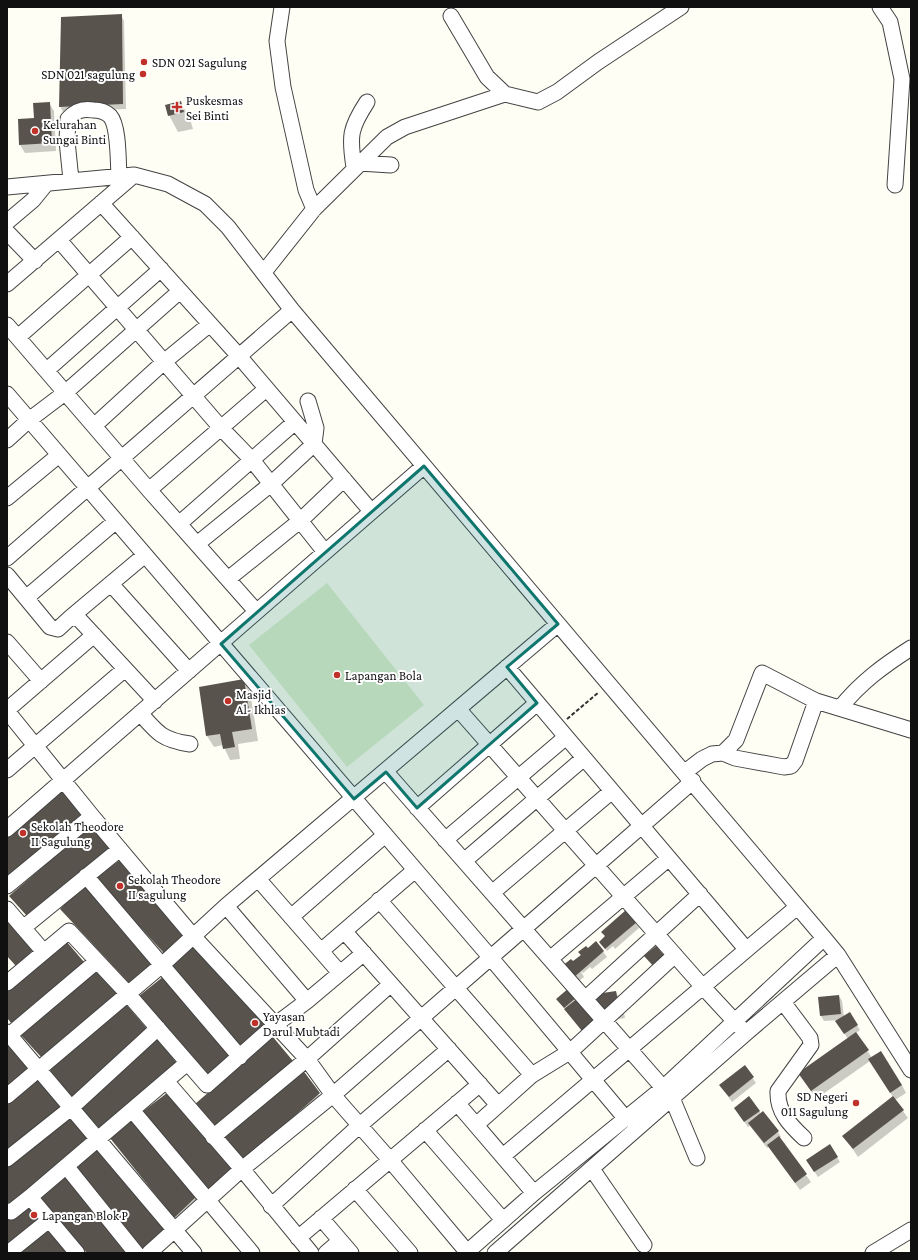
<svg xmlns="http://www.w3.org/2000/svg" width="918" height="1260" viewBox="0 0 918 1260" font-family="'Crimson Pro',serif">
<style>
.pitch{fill:#e1f1ce}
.shadow{fill:#0003}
.building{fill:#59534d}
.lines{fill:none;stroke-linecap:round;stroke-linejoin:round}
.minor-casing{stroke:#434343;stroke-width:17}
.path{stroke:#323232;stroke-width:2;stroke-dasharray:4 2;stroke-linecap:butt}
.minor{stroke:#fff;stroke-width:15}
.marked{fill:#0f766e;fill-opacity:0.2;stroke:#0f766e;stroke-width:3;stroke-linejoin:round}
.poi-dot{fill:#c03229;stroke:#fff;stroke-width:1.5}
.labels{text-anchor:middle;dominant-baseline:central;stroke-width:4;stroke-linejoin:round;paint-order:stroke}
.poi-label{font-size:13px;fill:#101010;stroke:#fff;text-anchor:start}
</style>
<rect width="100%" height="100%" fill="#fffef4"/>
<path class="pitch" d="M327,583L424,705L347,767L249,645Z"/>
<path class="shadow" d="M121,15L124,21L126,109L63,112L60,106Z
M49,103L54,111L56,151L25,153L20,145L35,119Z
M181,103L190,119L193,129L178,132L169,115Z
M244,680L250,692L258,741L238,744L240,759L230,760L223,745L214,747L207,736Z
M62,791L86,818L7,886V838Z
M92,825L31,921L11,896Z
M120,861L167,958L99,884Z
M85,885L133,989L61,909Z
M626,911L639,928L615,949L613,946L607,951L601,944L606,937L602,932Z
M7,918L36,954L20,970L7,956Z
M596,942L607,957L592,969L590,967L583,973L580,970L584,977L576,983L566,972L576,966L581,956L580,952L588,949Z
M98,970L47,1064L20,1033Z
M616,992L622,1003L625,1018L606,1021L599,1009Z
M839,996L842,1001L844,1017L857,1025L860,1030L856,1033L872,1058L902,1085L906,1093L895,1100L908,1118L858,1157L844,1136L893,1097L870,1061L816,1099L799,1073L848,1039L840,1027V1020L824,1021L821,1016L819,998Z
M576,997L586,1035L558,1000Z
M157,1040L178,1068L104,1134L83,1108Z
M744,1066L756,1083L732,1102L720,1085Z
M301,1071L322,1099L248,1166Z
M735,1108L759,1111L761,1114L763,1113L778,1132L781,1137L779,1138L811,1182L800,1190L769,1147L767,1148L750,1126L748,1127Z
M111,1138L197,1197L200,1202L178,1222Z
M837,1157L840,1162L818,1177L810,1165Z
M41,1197L127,1253H87Z"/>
<path class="building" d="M122,14L123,104L59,107L61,17Z
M181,101L184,112L168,116L165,105Z
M50,102L52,143L19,145L18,119L34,118L33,103Z
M244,679L252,729L232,732L235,747L223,749L220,734L206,736L199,687Z
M62,789L84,812L7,878V837Z
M92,824L114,849L27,916L9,896Z
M120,860L184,935L164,953L95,878Z
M85,883L153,963L130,984L60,909Z
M626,910L637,922L605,949L599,942L605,936L601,932Z
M7,917L34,949L16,966L7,956Z
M66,941L84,962L12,1024L7,1018V989Z
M596,941L604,951L572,979L562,966L571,959L573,961L581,955L578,952L586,946L588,948Z
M192,943L267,1026L242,1048L172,966Z
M656,946L667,959L656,969L644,956Z
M98,968L120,996L43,1059L19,1033Z
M164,976L231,1055L207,1076L139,996Z
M569,988L577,997L564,1008L556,999Z
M616,991L619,1007L598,1010L596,994Z
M839,995L841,1014L820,1016L818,997Z
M578,998L596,1019L582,1031L564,1009Z
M125,1003L148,1030L73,1098L49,1069Z
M850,1012L858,1025L844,1034L835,1021Z
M856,1032L869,1050L811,1091L798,1073Z
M273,1037L293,1061L217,1127L195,1104Z
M157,1038L176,1062L100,1129L81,1108Z
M7,1042L29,1068L7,1087Z
M881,1051L902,1085L890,1093L868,1059Z
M745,1065L754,1077L729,1097L719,1085Z
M302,1069L320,1093L244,1161L223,1138Z
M39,1075L64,1108L7,1155V1103Z
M167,1093L233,1167L207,1191L142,1112Z
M749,1096L760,1111L744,1122L734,1108Z
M893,1096L904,1110L853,1149L842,1136Z
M763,1111L779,1131L764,1143L748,1123Z
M70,1114L90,1140L11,1207L7,1202V1164Z
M135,1118L197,1196L174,1218L110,1138Z
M779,1136L807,1174L795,1183L767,1145Z
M830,1144L838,1157L814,1172L806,1160Z
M98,1146L166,1229L142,1250L75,1170Z
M66,1172L129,1253H87L40,1197Z
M30,1203L43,1219L7,1248V1218Z
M49,1225L70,1253H16Z"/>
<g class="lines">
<g class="minor-casing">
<path id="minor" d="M282,7L277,41L283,87L306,190L314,209
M880,7L890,22L902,79L895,185
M451,16L487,77L505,94
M359,163L391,165
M354,167C349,136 350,128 367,102
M71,180L67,141L68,119C75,111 82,108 93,110C98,110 105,111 110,116C119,126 118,162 119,176
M7,187L134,175L168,184L205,204L228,227L292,310L824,938L838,955L911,1070
M101,203L238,355L371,511
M7,222L33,200L46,184
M7,232L35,261
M59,240L221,428L252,460L325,552
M264,272L314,209L387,137L405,127L505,94L538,102L557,92L598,62L681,7
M7,284L134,175
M7,325L149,490L256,611
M18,337L132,237
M47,370L161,269
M7,394L491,958L626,1119
M95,425L165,361L210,324
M7,440L29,420L66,392L180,291
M149,490L266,389
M7,498L59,455
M180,523L295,422
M197,544L271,484L314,444L316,428L308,401
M7,558L292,310
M7,575L50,627L58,629L71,617L79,619L155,701
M228,579L301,520L344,479
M111,584L189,671
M26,598L116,521
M71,617L145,555
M7,642L41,681
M507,667L746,949
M840,708C861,682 883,666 911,648
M7,710L94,635
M459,710L703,987L741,1028
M7,711L92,816L193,936L307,1059L333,1095L390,1160L468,1253
M140,713C158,734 163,740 190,744
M723,753L736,740L762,673L816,701
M7,770L125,669
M386,772L672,1098L697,1158
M685,772L702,759L712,754L723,753L735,758L784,767L791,766L795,761L816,701L911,730
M417,808L537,703
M7,829L424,466
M445,840L566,737
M464,861L584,758
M86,876L240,1057
M258,879L340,973
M7,886L92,816
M492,893L612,791
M379,900L532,1075
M226,906L307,1001
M7,909L44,952
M291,917L385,835
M23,928L120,849
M344,931L498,1105
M321,951L415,870
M550,959L669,858
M7,983L69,931L128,994L207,1085L275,1025L307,1001L364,953
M585,999L700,894
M783,1002L810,1038L811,1045L778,1091C777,1112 790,1125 804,1138
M7,1032L194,1253
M7,1037L97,961
M166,1081L242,1169L311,1253
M7,1096L162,965L226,906L558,624
M457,1103L534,1193
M132,1110L252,1253
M476,1125L532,1075L571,1051L675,955
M425,1130L503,1220
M213,1137L307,1059L391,984
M503,1156L797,907
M7,1159L71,1108L158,1028
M66,1166L136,1253
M592,1169L644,1245
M355,1189L410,1253
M30,1197L77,1253
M271,1206L360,1125L449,1049
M7,1211L11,1212L30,1197L187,1063
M321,1218L351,1253
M298,1238L480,1084
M8,1253L49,1220
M149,1253L242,1169L333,1095L693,781
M326,1253L340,1241
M466,1253L534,1193L663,1088L824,938
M495,1253L746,1033L838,955
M873,1253L911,1230"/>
</g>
<path class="path" d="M567,719L599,692"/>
<use href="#minor" class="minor"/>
</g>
<path class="marked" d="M424,466L558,624L507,667L537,703L417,808L386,772L354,799L221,644Z"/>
<g class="poi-dot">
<circle cx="144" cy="62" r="4"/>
<circle cx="143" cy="74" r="4"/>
<path d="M175 101h4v4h4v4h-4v4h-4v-4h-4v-4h4z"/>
<circle cx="35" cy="131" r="4"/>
<circle cx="337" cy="675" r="4"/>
<circle cx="228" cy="701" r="4"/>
<circle cx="23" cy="833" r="4"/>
<circle cx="120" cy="886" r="4"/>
<circle cx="255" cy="1023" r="4"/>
<circle cx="856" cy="1103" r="4"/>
<circle cx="34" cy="1215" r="4"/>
</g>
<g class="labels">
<g class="poi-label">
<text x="152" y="62">SDN 021 Sagulung</text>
<text x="135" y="74" text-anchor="end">SDN 021 sagulung</text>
<text x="186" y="100">Puskesmas<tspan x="186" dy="15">Sei Binti</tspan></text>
<text x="43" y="124">Kelurahan<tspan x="43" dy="15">Sungai Binti</tspan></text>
<text x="345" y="675">Lapangan Bola</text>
<text x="236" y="694">Masjid<tspan x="236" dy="15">Al- Ikhlas</tspan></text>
<text x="31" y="826">Sekolah Theodore<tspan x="31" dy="15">II Sagulung</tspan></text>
<text x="128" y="879">Sekolah Theodore<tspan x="128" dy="15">II sagulung</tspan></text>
<text x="263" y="1016">Yayasan<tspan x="263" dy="15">Darul Mubtadi</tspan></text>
<text x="848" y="1096" text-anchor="end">SD Negeri<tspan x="848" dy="15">011 Sagulung</tspan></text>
<text x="42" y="1215">Lapangan Blok P</text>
</g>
</g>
<rect width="918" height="1260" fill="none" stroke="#101010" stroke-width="16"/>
</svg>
